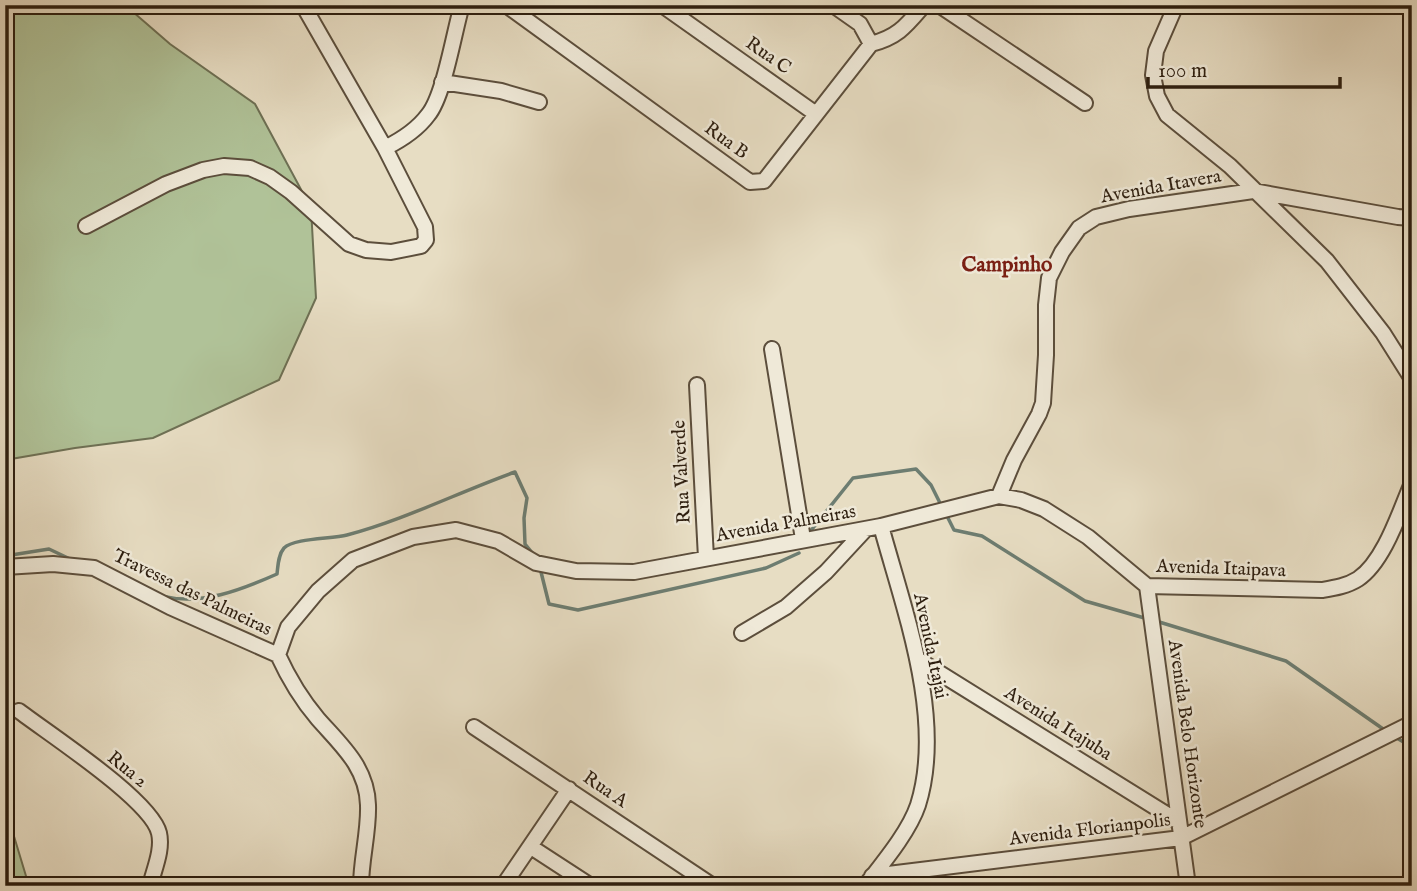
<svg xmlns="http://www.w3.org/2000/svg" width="1417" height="891" viewBox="0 0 1417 891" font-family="'IM FELL English',serif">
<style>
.green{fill:#b0c298;stroke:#6e7054;stroke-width:2}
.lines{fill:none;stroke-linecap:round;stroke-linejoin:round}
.stream{stroke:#6d7d71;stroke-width:3.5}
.street-casing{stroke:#5c4e3c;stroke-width:18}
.street{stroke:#efe9d8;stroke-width:14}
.labels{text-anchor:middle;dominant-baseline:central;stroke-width:5;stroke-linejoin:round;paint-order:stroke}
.street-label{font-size:19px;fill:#2d1e0f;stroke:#efe9d8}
.neighbourhood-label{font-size:21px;font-weight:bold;fill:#7a1f14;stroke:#efe9d8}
</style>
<rect width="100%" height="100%" fill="#e7ddc3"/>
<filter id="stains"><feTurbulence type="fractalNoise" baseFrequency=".00286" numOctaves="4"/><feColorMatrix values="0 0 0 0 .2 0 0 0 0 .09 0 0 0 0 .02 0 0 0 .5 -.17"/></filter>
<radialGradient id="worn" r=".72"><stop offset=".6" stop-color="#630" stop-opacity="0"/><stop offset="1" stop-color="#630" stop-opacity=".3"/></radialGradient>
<path class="green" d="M5,5H125L170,44L255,104L311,208L316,298L279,380L153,438L75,448L5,460Z
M5,809L7,813L29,886H5Z"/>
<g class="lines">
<path class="stream" d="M946,514L954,530L982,536L1085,601L1148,619
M809,533L853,478L916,469L931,485L942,507
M5,556L49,549L70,559
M540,568L549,604L578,610L766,568L799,553
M161,596C201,606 241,590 277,574C278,566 278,555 284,548C294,538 331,539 347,535C404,520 459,492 515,472L527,498L524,518L525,544L534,555
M1156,621L1286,661L1386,731
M1395,737L1412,747"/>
<g class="street-casing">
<path id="street" d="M506,5L750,182L764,181L871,44C898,37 906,26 924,5
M662,5L816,114
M833,5L860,24L871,44
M939,5L1085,103
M1176,5L1156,51L1153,75L1157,96L1167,115L1230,166L1327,261L1383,333L1412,379
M442,82L501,91L539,102
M385,148C401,140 417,130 428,115C444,96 454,32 462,5
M86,226L166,184L203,170L224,166L250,168L270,177L291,192L349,244L366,250L391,252L421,246L426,240L425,227L385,148L303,5
M772,349L803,539
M697,385L706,558
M999,496L1014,460L1039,414L1043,403L1046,355V305L1049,278L1062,252L1079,228L1096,217L1129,209L1253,191L1398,217L1412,218
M5,567L53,564L94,568L170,607L278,655
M1147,586L1188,886
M742,633L786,607L826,572L865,530
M278,655L288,627L318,591L353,560L413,537L456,530L498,541L536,563L576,571L634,572L881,526L999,496L1021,500L1044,509L1088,537L1147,586L1322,590C1334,588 1347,586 1358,579C1384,562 1400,511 1412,483
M278,655C289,679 301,699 318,719C341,745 367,767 368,805C369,832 361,859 361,886
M917,659L1179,822
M19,711C49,734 151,800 159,833C163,850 154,869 150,886
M474,727L713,886
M531,847L591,886
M872,876L1181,838L1412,723
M503,886L569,789
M865,886C882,864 909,832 918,805C945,719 904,610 881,526"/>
</g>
<use href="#street" class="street"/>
</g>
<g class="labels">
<g class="street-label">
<text transform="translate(768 56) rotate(35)">Rua C</text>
<text transform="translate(726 141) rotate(36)">Rua B</text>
<text transform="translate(1161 187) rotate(-10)">Avenida Itavera</text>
<text transform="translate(682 472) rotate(-93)">Rua Valverde</text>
<text transform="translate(786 524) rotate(-10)">Avenida Palmeiras</text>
<text transform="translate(1221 569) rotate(2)">Avenida Itaipava</text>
<text transform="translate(192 593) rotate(26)">Travessa das Palmeiras</text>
<text transform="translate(930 646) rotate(78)">Avenida Itajai</text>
<text transform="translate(1058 724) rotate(32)">Avenida Itajuba</text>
<text transform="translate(1187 734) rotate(82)">Avenida Belo Horizonte</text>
<text transform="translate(127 770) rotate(39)">Rua 2</text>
<text transform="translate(605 790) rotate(34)">Rua A</text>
<text transform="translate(1090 830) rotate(-7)">Avenida Florianpolis</text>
</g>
<g class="neighbourhood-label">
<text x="1007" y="265">Campinho</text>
</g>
</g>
<rect width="1417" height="891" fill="none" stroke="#e7ddc3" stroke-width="28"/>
<rect x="7" y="7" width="1403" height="877" fill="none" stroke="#2d1e0f" stroke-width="3.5"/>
<rect x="14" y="14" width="1389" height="863" fill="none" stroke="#2d1e0f" stroke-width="2"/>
<path d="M1148 77v10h192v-10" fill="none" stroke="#2d1e0f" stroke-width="3.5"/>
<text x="1158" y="77" font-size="21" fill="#2d1e0f" stroke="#efe9d8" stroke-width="5" paint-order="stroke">100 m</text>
<rect width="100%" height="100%" filter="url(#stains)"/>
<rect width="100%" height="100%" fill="url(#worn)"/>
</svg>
